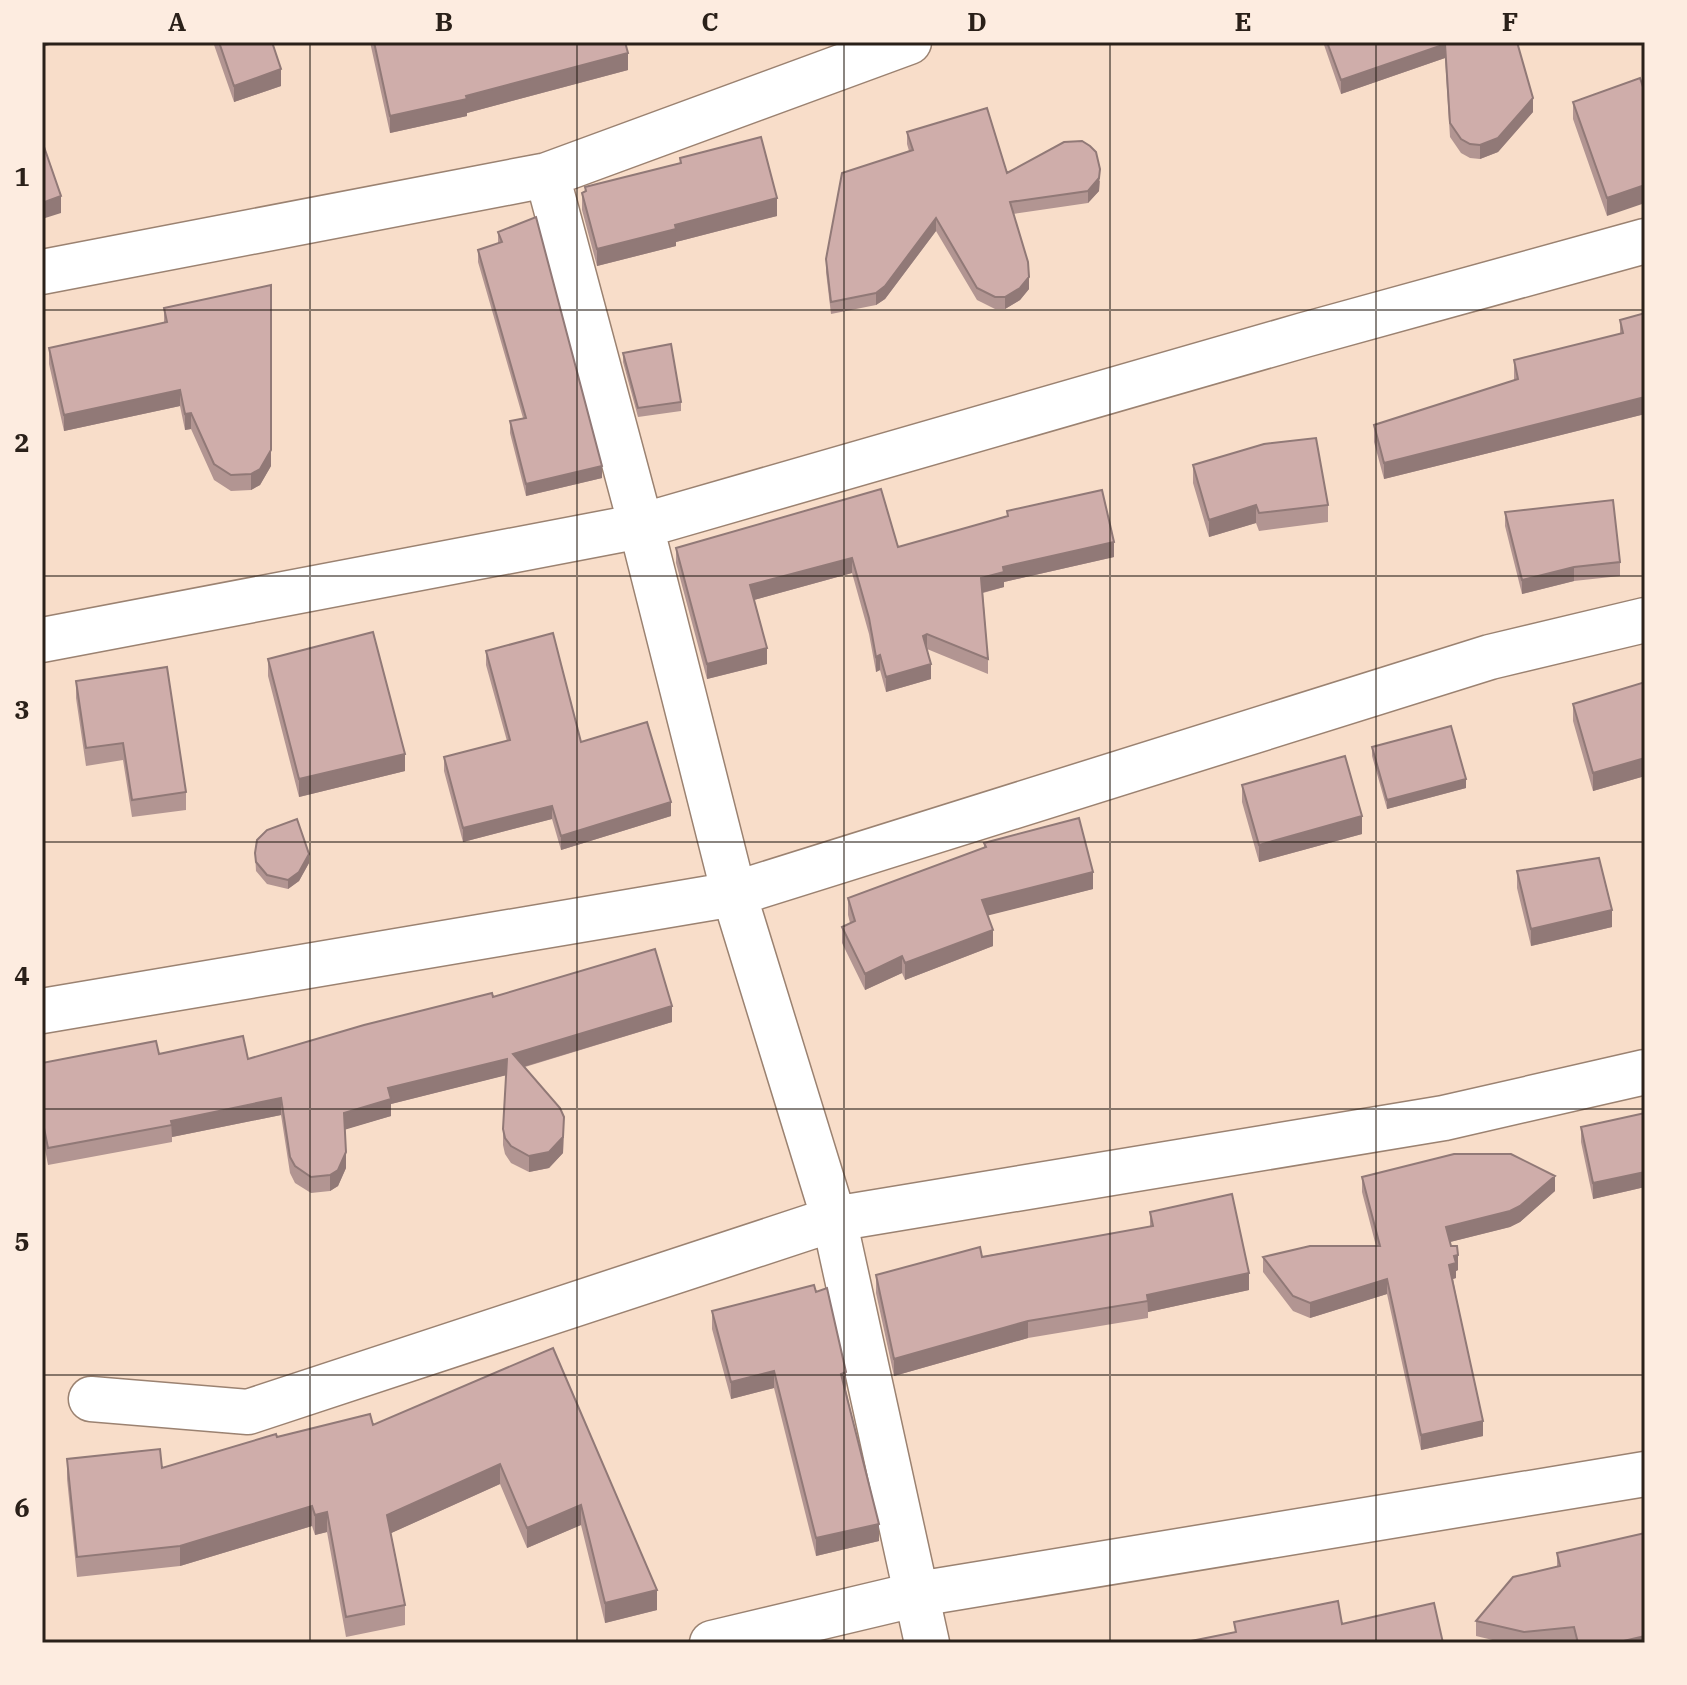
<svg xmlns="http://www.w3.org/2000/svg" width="1687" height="1685" viewBox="0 0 1687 1685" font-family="'IBM Plex Serif',serif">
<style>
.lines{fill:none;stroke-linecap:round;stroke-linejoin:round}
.minor-casing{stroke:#9b8271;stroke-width:47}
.minor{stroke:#fff;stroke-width:44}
.wall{fill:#b29592}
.shaded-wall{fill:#917977}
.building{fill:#cfadaa;stroke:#917977;stroke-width:2}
.grid{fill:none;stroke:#2a2019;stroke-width:2;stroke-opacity:0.55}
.neatline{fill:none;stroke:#2a2019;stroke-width:3}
.grid-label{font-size:26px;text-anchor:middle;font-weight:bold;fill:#2a2019}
</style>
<rect width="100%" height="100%" fill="#f8ddc9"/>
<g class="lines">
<g class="minor-casing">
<path id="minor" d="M547,175L641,526L734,894L834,1219L927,1643
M42,272L547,175L909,42
M42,640L641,526L1304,335L1645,241
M42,1011L734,894L1490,657L1645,620
M91,1399L248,1412L834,1219L1444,1118L1645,1072
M712,1643L918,1594L1645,1474"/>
</g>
<use href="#minor" class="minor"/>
</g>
<path class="wall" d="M213,42H272L281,86L234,102Z
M370,42H625L628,70L467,113V116L390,133Z
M1323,42H1517L1533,112L1498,152L1480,159L1470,158L1461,153L1450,137L1445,58L1341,94Z
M1640,78L1607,216L1573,119V102Z
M907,132L1007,173L1100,181L1099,191L1088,203L1013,214L1029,289L1020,300L1005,309H995L977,300L936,231L885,299L876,305L831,314L826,272V259L909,151L907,144Z
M680,158L777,216L676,242V246L597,266L582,210V193L585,192V187L680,163Z
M498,232L602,478L526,496L510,433V421L523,418L478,262V250L498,243Z
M164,308L271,466L260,485L251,490L231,491L214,480L191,429L185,430L180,406L64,431L49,364V348L164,323Z
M1645,313V414L1384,479L1374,442V425L1514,380V360L1620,334V320Z
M623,353L681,402V411L638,417L623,362Z
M1193,465L1328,505V522L1259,531L1256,523L1209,537L1193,483Z
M1007,511L1114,557L1004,582V587L983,593L988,659V674L927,649L931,679L886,692L880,670L876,672L869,634L852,573L754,600L767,664L707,679L676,563V548L898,547L1007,516Z
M1505,512L1620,562V576L1574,581L1522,594L1505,526Z
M486,651L581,742L671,816L561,850L552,819L463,842L444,771V757L507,741L486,665Z
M268,659L405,771L299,797L268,676Z
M76,681L186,792V810L132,817L123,760L86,766L76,698Z
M1645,682V776L1593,791L1573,721V704Z
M1372,747L1466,788L1387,809L1372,756Z
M1242,785L1362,834L1259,862L1242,802Z
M984,843L1093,889L987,915L993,946L905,980L902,973L865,990L842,943V927L850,923L848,915V898L984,848Z
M255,853L309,863L299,881L288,889L267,884L256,871Z
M1517,871L1612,927L1531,946L1517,888Z
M493,997L672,1022L525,1067L564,1133L563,1153L549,1168L529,1172L511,1163L505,1154L503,1145V1129L506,1075L391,1104V1116L345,1129L346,1168L338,1186L330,1191L311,1193L295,1183L290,1173L281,1115L172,1137V1142L48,1165L42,1134V1063L159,1054L248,1059Z
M1645,1113V1187L1593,1199L1581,1142V1127Z
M1362,1177L1555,1191L1520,1222L1510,1227L1450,1242L1458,1270L1456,1271V1278L1453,1279L1483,1436L1421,1450L1387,1294L1310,1318L1293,1311L1263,1272V1257L1376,1246L1362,1192Z
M1150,1212L1249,1290L1148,1312V1318L1028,1338L894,1376L876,1293V1275L1150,1227Z
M712,1311L846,1390L879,1541L816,1556L774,1388L731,1399L712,1329Z
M553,1348L657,1610L605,1623L581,1525L527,1548L500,1484L391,1533L405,1605V1625L346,1637L327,1532L315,1535L312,1526L180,1566L77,1577L67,1479V1459L162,1468L277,1437L373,1425Z
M1557,1553L1645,1643H1575L1574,1642L1563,1643H1505L1476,1636V1621L1557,1566Z"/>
<path class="shaded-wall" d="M42,42H61L42,47Z
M1445,44V58L1341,94V80Z
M628,53V70L467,113V116L390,133V116Z
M281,69V86L234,102V86Z
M1533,98V112L1498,152L1480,159V145Z
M1100,169L1099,191L1088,203V191Z
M1645,185V203L1607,216V198Z
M61,196V213L42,219V203Z
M777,198V216L676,242V246L597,266V249L675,225Z
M936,218V231L885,299L876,305V293Z
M1029,277V289L1020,300L1005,309V297Z
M180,390V406L64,431V415Z
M1645,397V414L1384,479V463Z
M191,413V429L185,430V414Z
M271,450V466L260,485L251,490V474Z
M602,466V478L526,496V484Z
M1256,505V523L1209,537V520Z
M1114,542V557L1004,582V587L981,593V578L1003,567Z
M852,558V573L750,601V585Z
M1574,567V581L1522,594V580Z
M927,634V649L923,651V636Z
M767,648V664L707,679V664Z
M880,655V670L876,672V657Z
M931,664V679L886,692V677Z
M405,754V771L299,797V779Z
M1645,758V776L1593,791V773Z
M1466,779V788L1387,809V800Z
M671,802V816L561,850V836Z
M552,806V819L463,842V828Z
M1362,816V834L1259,862V845Z
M309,854V863L299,881L288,889V880Z
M1093,872V889L982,917V900Z
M1612,910V927L1531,946V929Z
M993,930V946L905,980V963Z
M902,956V973L865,990V974Z
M672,1006V1022L513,1070V1054Z
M507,1059V1075L391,1104V1116L344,1130V1113L388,1088Z
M281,1098V1115L172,1137L171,1121Z
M564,1117L563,1153L549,1168L529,1172V1156Z
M346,1152V1168L338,1186L330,1191V1175Z
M1645,1172V1187L1593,1199V1183Z
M1555,1176V1191L1520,1222L1510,1227L1446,1243V1227Z
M1458,1255V1270L1456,1271V1278L1449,1280V1265L1454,1256Z
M1249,1273V1290L1148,1312L1147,1295Z
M1387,1279V1294L1310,1318V1303Z
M1028,1321V1338L894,1376V1359Z
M774,1371V1388L731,1399V1382Z
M846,1372V1390L841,1391V1374Z
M1483,1421V1436L1421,1450V1435Z
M500,1464V1484L387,1535V1515Z
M581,1505V1525L527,1548V1528Z
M312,1506V1526L180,1566V1546Z
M327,1512V1532L315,1535V1515Z
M879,1524V1541L816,1556V1538Z
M657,1590V1610L605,1623V1603Z
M1645,1636V1643H1615Z"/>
<path class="building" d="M219,42H272L281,69L234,86Z
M374,42H625L628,53L466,96L467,99L390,116Z
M1327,42H1517L1533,98L1498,138L1480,145L1470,144L1461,139L1450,123L1445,44L1341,80Z
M1640,78L1645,93V185L1607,198L1573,102Z
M987,108L1007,173L1064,142L1082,141L1090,146L1096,152L1100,169L1099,178L1088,191L1010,202L1028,262L1029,277L1020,288L1005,297H995L977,288L936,218L885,286L876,293L831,302L826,259L842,173L913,150L907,132Z
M761,137L777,198L675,225L676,229L597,249L582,193L586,191L585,187L681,163L680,158Z
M42,141L61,196L42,203Z
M536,217L602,466L526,484L510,421L526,418L478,250L502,242L498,232Z
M271,285V450L260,469L251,474L231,475L214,464L191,413L185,414L180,390L64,415L49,348L167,322L164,308Z
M1645,313V397L1384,463L1374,425L1518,379L1514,360L1623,333L1620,320Z
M671,344L681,402L638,408L623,353Z
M1316,438L1328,505L1259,513L1256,505L1209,520L1193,465L1264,444Z
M881,489L898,547L1008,516L1007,511L1102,490L1114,542L1003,567L1004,572L981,578L988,659L927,634L923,636L931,664L886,677L880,655L876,657L869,618L852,558L750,585L767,648L707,664L676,548Z
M1613,500L1620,562L1574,567L1522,580L1505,512Z
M373,632L405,754L299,779L268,659Z
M553,633L581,742L647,722L671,802L561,836L552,806L463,828L444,757L510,740L486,651Z
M167,667L186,792L132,800L123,743L86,748L76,681Z
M1645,682V758L1593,773L1573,704Z
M1451,726L1466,779L1387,800L1372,747Z
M1345,756L1362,816L1259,845L1242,785Z
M1079,818L1093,872L982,900L993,930L905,963L902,956L865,974L842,927L855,921L848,898L986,847L984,843Z
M297,819L309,854L299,872L288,880L267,875L256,862L255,853L257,840L267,830Z
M1599,858L1612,910L1531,929L1517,871Z
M655,949L672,1006L513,1054L560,1108L564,1117L563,1137L549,1152L529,1156L511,1146L505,1138L503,1129L507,1059L388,1088L391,1099L344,1113L346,1152L338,1170L330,1175L311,1177L295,1166L290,1157L281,1098L171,1121L172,1125L48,1148L42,1118V1063L156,1041L159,1054L243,1036L248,1059L364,1025L492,993L493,997Z
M1645,1113V1172L1593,1183L1581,1127Z
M1454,1154H1511L1555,1176L1520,1206L1510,1211L1446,1227L1451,1246H1457L1458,1255L1454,1256L1456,1263L1449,1265L1483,1421L1421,1435L1387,1279L1310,1303L1293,1296L1263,1257L1310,1246H1380L1362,1177Z
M1232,1194L1249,1273L1147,1295L1148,1301L1028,1321L894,1359L876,1275L980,1247L982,1257L1153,1226L1150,1212Z
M814,1285L816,1292L827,1288L846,1372L841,1374L879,1524L816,1538L774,1371L731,1382L712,1311Z
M553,1348L657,1590L605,1603L581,1505L527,1528L500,1464L387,1515L405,1605L346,1617L327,1512L315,1515L312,1506L180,1546L77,1557L67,1459L160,1449L162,1468L276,1434L277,1437L370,1414L373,1425Z
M1645,1533V1636L1615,1643H1578L1574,1627L1524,1632L1476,1621L1513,1577L1560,1566L1557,1553Z
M1338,1601L1342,1624L1434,1603L1443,1643H1181L1236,1632L1234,1622Z"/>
<path class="grid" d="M310,42V1643M577,42V1643M844,42V1643M1110,42V1643M1376,42V1643M42,310H1645M42,576H1645M42,842H1645M42,1109H1645M42,1375H1645"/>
<rect width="1687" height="1685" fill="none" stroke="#fdece0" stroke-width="88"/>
<rect x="44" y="44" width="1599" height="1597" class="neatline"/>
<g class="grid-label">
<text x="177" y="31">A</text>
<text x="444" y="31">B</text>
<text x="710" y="31">C</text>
<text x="977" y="31">D</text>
<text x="1243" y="31">E</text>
<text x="1510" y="31">F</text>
<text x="22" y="186">1</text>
<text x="22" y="452">2</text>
<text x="22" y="719">3</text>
<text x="22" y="985">4</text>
<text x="22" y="1251">5</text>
<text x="22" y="1517">6</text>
</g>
</svg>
